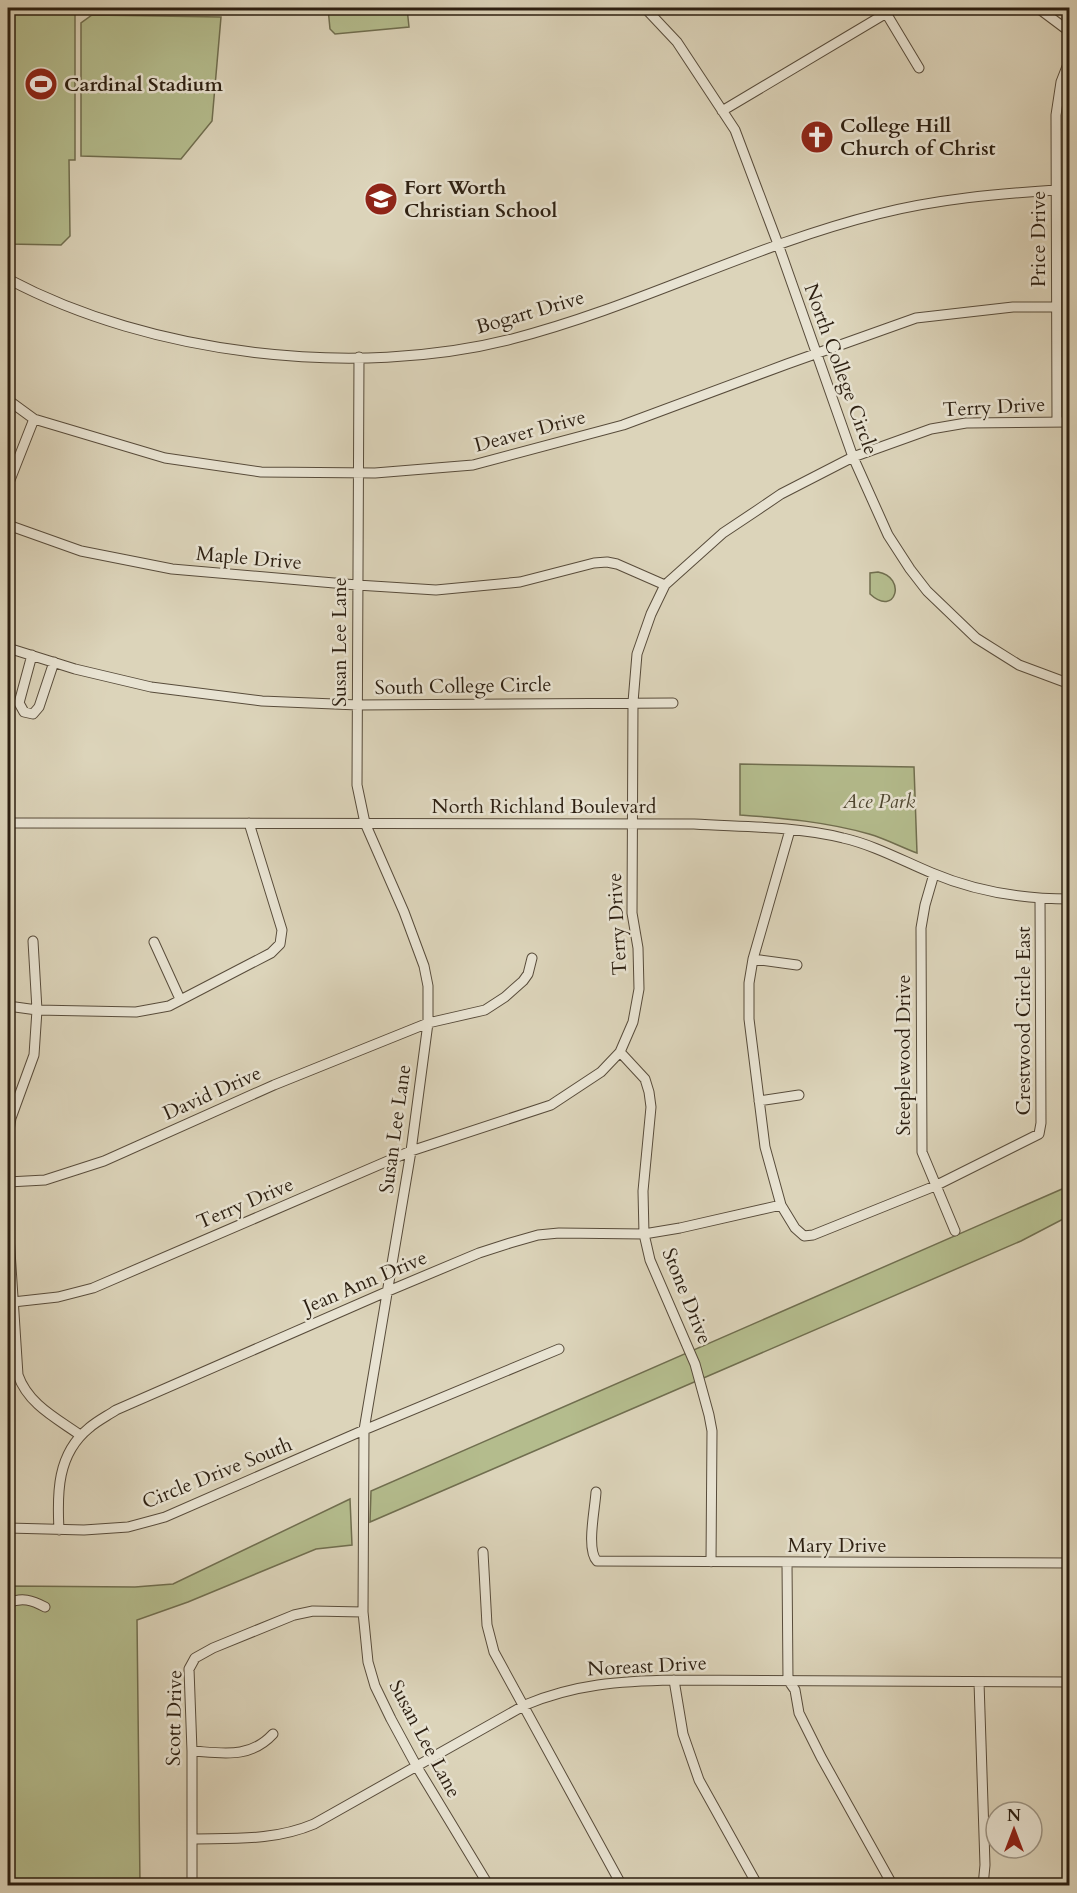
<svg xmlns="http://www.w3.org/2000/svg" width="1077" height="1893" viewBox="0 0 1077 1893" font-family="Cardo,serif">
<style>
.green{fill:#b4bc8d;stroke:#706e4f;stroke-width:1.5}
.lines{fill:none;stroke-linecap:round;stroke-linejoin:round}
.minor-casing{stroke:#584c3b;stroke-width:11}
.minor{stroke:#e8e3d2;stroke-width:9}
.labels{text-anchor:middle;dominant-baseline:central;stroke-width:5;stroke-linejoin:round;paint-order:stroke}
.poi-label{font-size:20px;font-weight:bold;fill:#2c1f11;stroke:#e8e3d2;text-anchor:start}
.street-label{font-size:20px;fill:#2c1f11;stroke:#e8e3d2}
.park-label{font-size:20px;font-style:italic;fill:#4e4630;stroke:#e8e3d2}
</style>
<rect width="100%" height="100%" fill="#dcd4ba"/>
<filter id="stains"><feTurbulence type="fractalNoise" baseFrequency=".00333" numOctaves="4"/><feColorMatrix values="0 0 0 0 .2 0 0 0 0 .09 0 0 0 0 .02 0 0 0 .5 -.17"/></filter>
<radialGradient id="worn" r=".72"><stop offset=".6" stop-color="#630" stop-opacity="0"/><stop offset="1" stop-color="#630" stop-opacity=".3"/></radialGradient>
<path class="green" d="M8,8H75V160H69L70,236L61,245L8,244Z
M328,8H407L409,27L335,34L330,29Z
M92,15L221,17L212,121L181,159L81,156V23Z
M878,572C907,577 896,618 870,594V573Z
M740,764L914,767L917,853C901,847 886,839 869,834C827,822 783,818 740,815Z
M1069,1186V1216L1021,1241L370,1522L371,1491Z
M350,1499L352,1545L316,1549L188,1602L137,1620L140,1885L8,1886V1586L135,1587L173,1584Z"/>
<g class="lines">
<g class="minor-casing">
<path id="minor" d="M645,8L677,42L735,130L778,244L853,457L888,535L910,569L927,591L976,638L1019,665L1070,684
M1038,8L1070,32
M886,13L919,68
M722,111L895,8
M8,279C151,355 355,379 512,339C637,307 753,245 878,214C937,199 996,194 1056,190
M359,357L357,785L365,823L404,912L424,966L428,986V1023L411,1151L364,1430L363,1612L368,1662L375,1686L391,1719L417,1767L489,1886
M8,400L34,419L165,458L261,472L375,473L473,465L623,425L787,364L916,318L1013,307H1056
M1057,422L1056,115L1061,82L1070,59
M8,485L34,419
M8,525L81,551L172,569L357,585L436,590L520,582L594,563L607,562L617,564L665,585
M8,648L75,669L151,687L262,701L358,705L673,703
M32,655L19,703L24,712L33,714L39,707L54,662
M8,823L694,824C743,827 795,826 843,838C874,845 903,861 932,873C977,892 1021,899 1070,899
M790,830L753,959L749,983V1019L765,1147L781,1205L795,1228L804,1236L813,1235L935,1186L1039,1134L1041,1123L1040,899
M934,874L925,905L921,928L922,1152L955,1231
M154,942L180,999
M753,959L797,965
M8,1006L37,1010L136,1012L169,1006L271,953L280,944L282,930L249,823
M620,1052L645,1079L649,1092L651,1107L643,1191L644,1234L650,1260L695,1364L709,1415L712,1431L711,1562
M759,1101L799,1095
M8,1137L11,1118L34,1055L37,1010L33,941
M8,1182L45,1180L104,1161L274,1085L428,1023L485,1010L505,997L523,981L528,974L532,958
M8,1220L18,1375C28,1404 56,1418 80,1435
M13,1302L58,1297L93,1288L411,1151L551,1105L601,1072L620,1052L633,1022L639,989L638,948L632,913L633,702L637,654L651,614L665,585L723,533L756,511L781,494L853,457L931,429L966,423L1070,422
M596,1492C595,1509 586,1550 597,1561L1070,1563
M8,1528L84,1530L128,1527L165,1517L364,1430L559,1349
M59,1530C57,1493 57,1454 89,1428C97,1421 107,1416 116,1410L386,1292L479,1253L510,1243L538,1235L559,1233L644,1234L680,1228L781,1205
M483,1552L487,1625L494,1652L622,1886
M787,1563L788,1680L795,1690L799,1713L821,1757L893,1886
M8,1603C22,1597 32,1600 45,1607
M674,1680L683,1734L699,1780L758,1886
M979,1682L985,1865L983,1886
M192,1751C223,1753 250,1759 273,1734
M192,1839C234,1838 274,1841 314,1824L525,1705C575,1684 620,1681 674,1680L1070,1682
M192,1886V1751L189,1669L195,1658L213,1648L294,1615L313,1611L363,1612"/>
</g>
<use href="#minor" class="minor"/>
</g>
<defs>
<g id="stadium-disc" transform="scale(1.725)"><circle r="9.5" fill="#8f2418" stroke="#e8e3d2"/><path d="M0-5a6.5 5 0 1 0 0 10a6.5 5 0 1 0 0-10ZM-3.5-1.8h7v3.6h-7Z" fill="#fff"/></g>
<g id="church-disc" transform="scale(1.725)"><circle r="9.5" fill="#8f2418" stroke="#e8e3d2"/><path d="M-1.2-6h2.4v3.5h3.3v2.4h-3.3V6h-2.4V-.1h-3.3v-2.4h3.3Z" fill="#fff"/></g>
<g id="school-disc" transform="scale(1.725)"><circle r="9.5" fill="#8f2418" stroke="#e8e3d2"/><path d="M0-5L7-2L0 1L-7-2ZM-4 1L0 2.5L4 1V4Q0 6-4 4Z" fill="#fff"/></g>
</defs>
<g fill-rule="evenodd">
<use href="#stadium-disc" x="41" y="84"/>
<use href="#church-disc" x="817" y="137"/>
<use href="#school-disc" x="381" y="199"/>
</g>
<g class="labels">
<g class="poi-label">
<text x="64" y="84">Cardinal Stadium</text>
<text x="840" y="125">College Hill<tspan x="840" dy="23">Church of Christ</tspan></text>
<text x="404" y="187">Fort Worth<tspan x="404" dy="23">Christian School</tspan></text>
</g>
<g class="street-label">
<text transform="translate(1038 239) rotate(-90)">Price Drive</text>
<text transform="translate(530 312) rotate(-16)">Bogart Drive</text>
<text transform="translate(841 369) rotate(70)">North College Circle</text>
<text transform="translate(994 407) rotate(-3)">Terry Drive</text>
<text transform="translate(530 431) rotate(-15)">Deaver Drive</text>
<text transform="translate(249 558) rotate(5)">Maple Drive</text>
<text transform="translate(339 642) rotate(-90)">Susan Lee Lane</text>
<text transform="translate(463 686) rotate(-1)">South College Circle</text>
<text x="544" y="806">North Richland Boulevard</text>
<text transform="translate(617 924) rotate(-93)">Terry Drive</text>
<text transform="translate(1023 1021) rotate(-90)">Crestwood Circle East</text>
<text transform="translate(903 1055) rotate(-90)">Steeplewood Drive</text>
<text transform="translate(212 1093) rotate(-24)">David Drive</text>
<text transform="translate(395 1129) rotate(-82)">Susan Lee Lane</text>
<text transform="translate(245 1203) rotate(-23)">Terry Drive</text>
<text transform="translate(365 1282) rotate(-23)">Jean Ann Drive</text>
<text transform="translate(687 1296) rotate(68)">Stone Drive</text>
<text transform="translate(217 1473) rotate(-22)">Circle Drive South</text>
<text x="837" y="1545">Mary Drive</text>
<text transform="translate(647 1666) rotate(-3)">Noreast Drive</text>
<text transform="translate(174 1718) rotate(-89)">Scott Drive</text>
<text transform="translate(425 1739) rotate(62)">Susan Lee Lane</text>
</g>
<g class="park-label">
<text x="879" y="801">Ace Park</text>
</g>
</g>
<rect width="1077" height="1893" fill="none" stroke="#dcd4ba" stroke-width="30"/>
<rect x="9" y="9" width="1059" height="1875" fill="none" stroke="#2c1f11" stroke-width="3"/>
<rect x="15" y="15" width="1047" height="1863" fill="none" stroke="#2c1f11" stroke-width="1.5"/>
<g transform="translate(1014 1830)"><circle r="28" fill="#e8e3d2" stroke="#9d9585" stroke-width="1.5"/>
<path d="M0-4.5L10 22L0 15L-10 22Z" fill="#8f2418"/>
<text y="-9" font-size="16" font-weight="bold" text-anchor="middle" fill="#2c1f11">N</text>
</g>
<rect width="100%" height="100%" filter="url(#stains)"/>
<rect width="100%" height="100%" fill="url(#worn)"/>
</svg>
